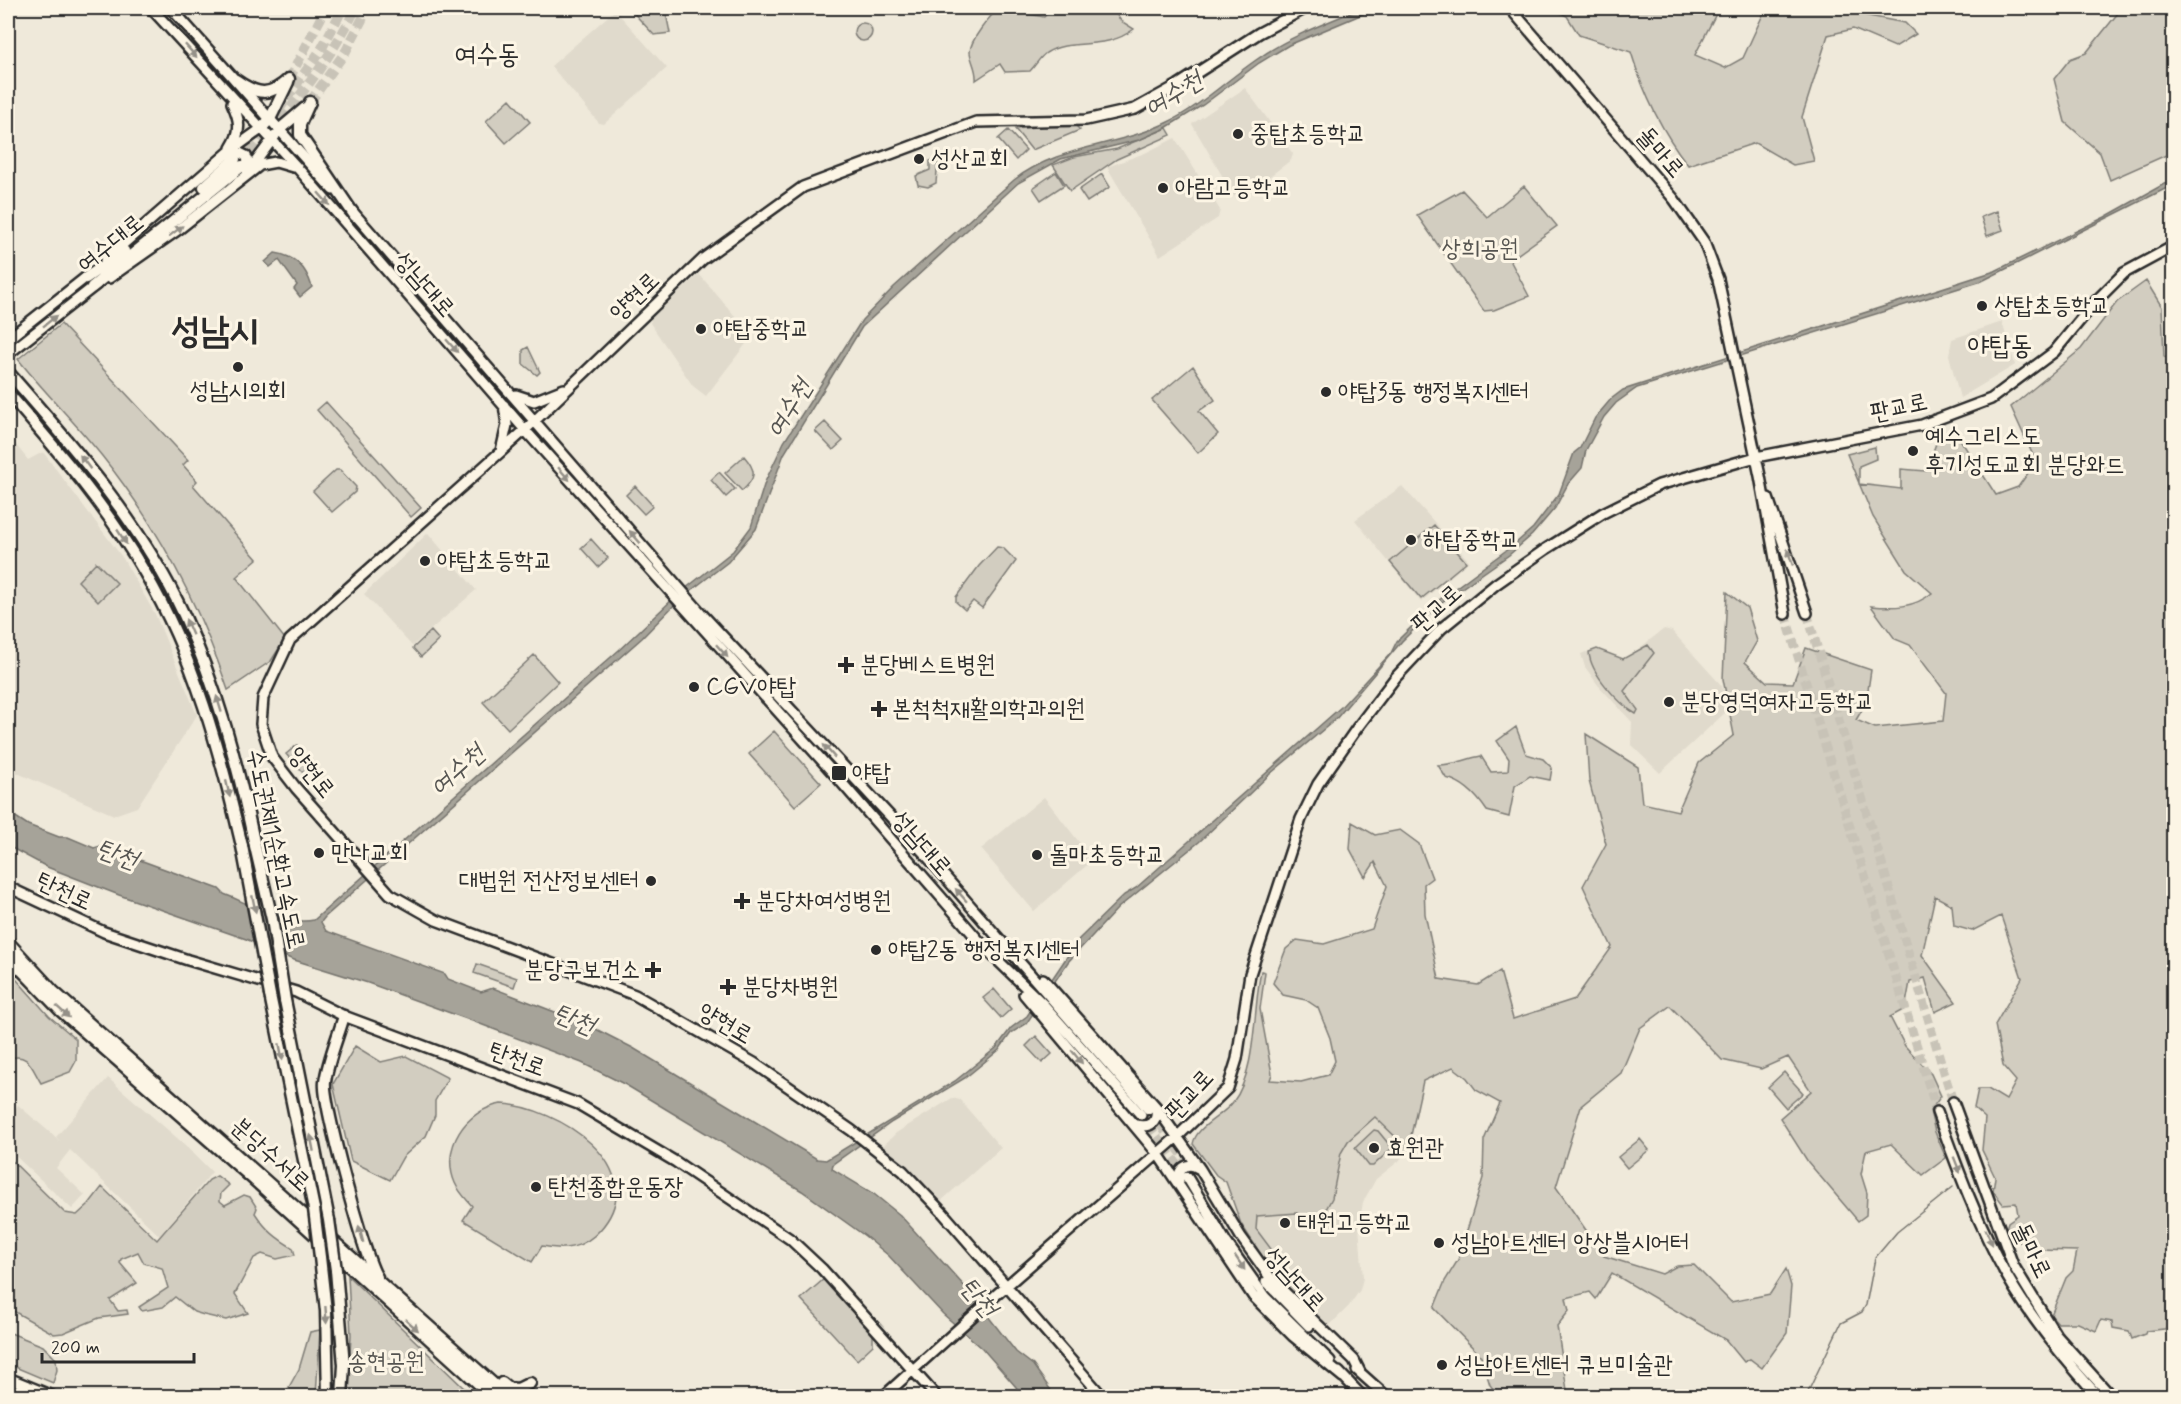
<svg xmlns="http://www.w3.org/2000/svg" width="2181" height="1404" viewBox="0 0 2181 1404" font-family="Mynerve,'Poor Story',sans-serif">
<style>
.built{fill:#e0dacc}
.green{fill:#d2cdc0;stroke:#7e7c76;stroke-width:1.5}
.water{fill:#a6a399;stroke:#75736d;stroke-width:1.5}
.lines{fill:none;stroke-linecap:round;stroke-linejoin:round}
.stream{stroke:#75736d;stroke-width:1.5}
.major-tunnel{stroke:#c8c3b7;stroke-width:9;stroke-dasharray:9 4.5;stroke-linecap:butt}
.highway-tunnel{stroke:#c8c3b7;stroke-width:10;stroke-dasharray:10 5;stroke-linecap:butt}
.major-casing{stroke:#2b2b2b;stroke-width:14}
.highway-casing{stroke:#2b2b2b;stroke-width:15}
.major{stroke:#fcf5e5;stroke-width:9}
.highway{stroke:#fcf5e5;stroke-width:10}
.highway-bridge-casing{stroke:#2b2b2b;stroke-width:15;stroke-linecap:butt}
.highway-bridge{stroke:#fcf5e5;stroke-width:10}
.oneway{fill:#949088}
.poi-dot{fill:#2b2b2b;stroke:#fcf5e5;stroke-width:2}
.labels{text-anchor:middle;dominant-baseline:central;stroke-width:6;stroke-linejoin:round;paint-order:stroke}
.poi-label{font-size:24px;fill:#2b2b2b;stroke:#fcf5e5;text-anchor:start}
.street-label{font-size:24px;fill:#2b2b2b;stroke:#fcf5e5}
.park-label{font-size:24px;fill:#555450;stroke:#fcf5e5}
.water-label{font-size:26px;font-style:italic;fill:#565552;stroke:#fcf5e5}
.quarter-label{font-size:27px;fill:#2b2b2b;stroke:#fcf5e5}
.town-label{font-size:36px;font-weight:bold;fill:#2b2b2b;stroke:#fcf5e5}
</style>
<rect width="100%" height="100%" fill="#efe9da"/>
<filter id="ink" filterUnits="userSpaceOnUse"><feTurbulence type="fractalNoise" baseFrequency=".0167" numOctaves="2"/><feDisplacementMap in="SourceGraphic" scale="12" xChannelSelector="R" yChannelSelector="G"/><feConvolveMatrix kernelMatrix="1 2 1 2 8 2 1 2 1" color-interpolation-filters="sRGB"/></filter>
<g filter="url(#ink)">
<path class="built" d="M615,10L667,68L604,124L599,123L551,66Z
M1245,88L1293,154L1291,160L1242,197L1234,196L1192,124Z
M1175,138L1220,210L1218,218L1160,256L1107,167L1145,153Z
M699,274L752,336L706,396L693,386L650,323L652,317Z
M2002,322L2015,365L1960,398L1949,355L1952,339Z
M8,435L28,460L43,452L122,557L155,614L197,715L137,807L114,815L8,769Z
M1402,486L1469,561L1421,602L1355,520Z
M428,533L476,590L412,646L364,594Z
M1664,629L1672,631L1722,686L1728,710L1660,773L1631,745L1632,722L1598,685L1585,667L1581,654L1586,652L1623,661Z
M1044,797L1093,860L1034,911L981,849Z
M108,1078L184,1144L212,1172L160,1236L70,1150L56,1168L85,1195L72,1209L8,1149V1117L18,1105L61,1142L56,1137Z
M952,1098L960,1100L1001,1148L941,1201L883,1146L896,1133Z
M1375,1117L1408,1149L1399,1161L1376,1179L1363,1202L1359,1226L1363,1278L1360,1290L1349,1306L1329,1326L1321,1328L1297,1301L1303,1293L1255,1229L1256,1216L1297,1213L1317,1226L1338,1175L1341,1153L1348,1141Z"/>
<path class="green" d="M629,8H665L670,33L654,35Z
M999,8L1044,17L1052,8H1112L1121,21L1134,29C1104,52 1072,37 1046,53C1040,57 1035,66 1030,71L1005,72L1000,64L976,80C977,69 971,62 970,52C970,40 990,16 999,8Z
M1551,8H1719L1695,55L1725,68L1743,58L1766,8H1827L1905,23L1916,34L1895,47L1853,29L1828,35L1802,117L1814,161L1793,165L1755,143L1688,165C1662,132 1643,92 1631,52L1579,35L1567,16Z
M2122,8H2173V152L2110,180L2100,153L2065,122L2054,79L2070,59L2086,53Z
M854 32a9 9 0 1 1 18 0a9 9 0 1 1-18 0Z
M510,99L530,122L506,143L486,121Z
M1073,123L1080,130L1032,150L1015,129Z
M1167,128L1171,135L1117,159L1070,191L1053,165L1074,157L1117,149Z
M1008,130L1026,150L1016,160L998,139Z
M938,158L936,183L928,187L918,185L916,176L930,170V161Z
M1056,172L1064,185L1041,200L1033,188Z
M1102,174L1110,187L1087,202L1079,190Z
M1524,186L1557,226L1510,260L1529,296L1494,310L1484,311L1417,215L1462,190L1487,217Z
M1997,211L2003,230L1987,236L1981,217Z
M2146,281L2162,307L2164,357L2174,359L2173,1328L2146,1331L2145,1334L2132,1339L2129,1331L2113,1328L2112,1322L2101,1320L2096,1331L2078,1323H2058L2051,1315L2066,1278L2073,1271L2077,1251L2037,1250L2031,1242H2018L2006,1229L2008,1222L2018,1215L2016,1203L2003,1204L1993,1191L1995,1177L1982,1150L1985,1118L1974,1108L1978,1089H1988L2006,1100L2016,1081L2003,1066L1995,1025L2022,978L2001,916L1972,931L1954,926L1952,905L1935,896L1922,955L1956,1002L1935,1012L1925,978L1910,982L1905,1009L1890,1017L1905,1046L1931,1074L1941,1096L1930,1111L1935,1132L1946,1158L1923,1175L1891,1144L1866,1151L1861,1174L1867,1193L1866,1215L1858,1221L1808,1162L1780,1118L1811,1091L1788,1057L1761,1069L1722,1060L1670,1006L1640,1028L1621,1073L1581,1106L1556,1187L1604,1256L1662,1274L1677,1266L1694,1265L1731,1302L1770,1294L1786,1269L1791,1286L1787,1333L1762,1368L1750,1359L1744,1362L1726,1340L1612,1273L1596,1299L1590,1292L1566,1298L1569,1311L1557,1326L1567,1390L1580,1396H1499L1490,1385L1481,1356L1434,1308L1445,1281L1458,1260L1483,1178L1484,1140L1500,1103L1476,1090L1467,1078L1453,1067L1423,1081L1408,1149L1375,1117L1348,1141L1341,1153L1332,1198L1317,1226L1297,1213L1257,1216L1256,1229L1304,1293L1297,1301L1268,1265L1241,1224L1226,1182L1216,1175L1193,1144C1196,1126 1223,1116 1233,1102C1257,1071 1253,1009 1261,971L1265,972L1260,1009L1272,1074L1270,1080L1301,1082L1328,1075L1335,1061L1330,1038L1318,1008L1306,1000L1283,995L1273,983L1286,949L1297,940L1324,944L1372,929L1387,886L1375,862L1365,877L1350,849L1352,822L1375,835L1400,830L1419,844L1432,878L1424,884L1425,914L1439,979L1478,985L1500,971L1513,1019L1575,999L1612,947L1583,886L1606,844L1589,781L1586,734L1638,767L1642,803L1678,811L1699,763L1734,735L1723,679L1727,592L1747,608L1757,641L1745,662L1767,682L1793,683L1806,648L1871,670L1866,703L1856,720L1875,728L1943,721L1946,693L1910,645L1895,639L1871,606C1894,608 1914,608 1932,593L1906,570L1873,517L1847,454L1875,447L1876,459L1859,466V484L1901,489V469L1926,471L1938,438L1958,436L1996,495L2018,487L2036,462L2011,407L2081,349L2117,302Z
M61,324L188,460L183,465L197,481L193,485L257,559L236,577L285,639L271,661L228,690C200,606 157,525 102,456C75,422 44,392 18,359Z
M528,347L540,372L537,375L523,364V350Z
M1193,366L1215,400L1199,411L1218,434L1198,453L1152,400Z
M326,402L421,508L411,517L317,410Z
M825,422L843,441L833,450L815,431Z
M744,456C757,471 756,478 742,491L725,473Z
M336,470H340L356,487L355,492L332,512L313,491Z
M719,472L735,489L726,497L711,480Z
M635,486L653,506L644,514L626,495Z
M1434,525L1466,562L1421,599L1390,562Z
M591,539L608,558L598,567L581,548Z
M997,547L1003,548L1016,561L982,608L973,601L965,610L956,602V597L979,566Z
M96,562L117,583L98,602L78,581Z
M431,631L439,640L421,657L413,648Z
M1648,645L1654,653L1624,691L1638,710L1636,714C1619,704 1590,673 1589,652L1597,649L1623,659Z
M534,655L558,682L508,729L483,702Z
M1516,727L1526,754L1543,759L1552,768L1550,780L1530,776L1515,786L1509,817L1487,811C1477,796 1464,782 1446,778L1438,765C1454,765 1465,759 1481,756L1491,772L1508,771L1509,759L1497,741Z
M774,731L821,783L795,806L749,754Z
M297,745L313,763L302,772L286,754Z
M477,964L517,978L514,987L474,973Z
M8,980H17L49,1016L76,1039V1061L70,1072L41,1083C32,1069 29,1051 8,1059Z
M994,989L1011,1009L1001,1018L983,998Z
M1036,1036L1052,1054L1042,1063L1026,1046Z
M355,1046L381,1062L406,1056L448,1078L435,1101V1115L426,1136L403,1157L390,1180L351,1161L333,1084Z
M1784,1072L1803,1093L1786,1108L1768,1087Z
M501,1104C557,1106 655,1168 600,1230C584,1248 565,1251 542,1246L532,1262L463,1220L472,1206C466,1199 459,1192 455,1183C440,1148 466,1110 501,1104Z
M1374,1130L1378,1131L1392,1148L1373,1166H1369L1355,1148Z
M1640,1139L1649,1150L1627,1168L1618,1157Z
M8,1157L65,1213L77,1215L89,1204L102,1187L157,1240L209,1180L217,1176L229,1185L221,1193L220,1201L225,1205L244,1195L250,1197L257,1208L255,1213C266,1230 276,1238 293,1248L295,1255L277,1259L262,1254L254,1258L235,1294L248,1313L226,1320L204,1315L194,1312L175,1297L163,1307L142,1311L139,1307L168,1288L162,1268L144,1263L138,1252L121,1259L120,1263L137,1283L110,1300L118,1311L127,1310L128,1314L99,1318L63,1333L54,1334L8,1308Z
M348,1276L467,1391L461,1396H348L351,1335Z
M824,1279L873,1332V1345L857,1360L801,1299Z
M320,1330L316,1396H284L299,1369L310,1332Z
M8,1332L43,1346L56,1359L57,1370L53,1383L8,1364Z"/>
<path class="water" d="M1362,8H1377L1289,45L1259,63L1203,105L1164,129L1139,140L1061,159L1018,183L862,327L784,454L756,529L728,562L680,599L642,638L325,917L321,922L326,931L445,974L448,979L481,992L493,988L586,1024L633,1048L817,1159L826,1160L955,1081L996,1048L1011,1028L1027,1016L1079,939L1124,895L1136,888L1341,707L1391,653L1397,641L1439,600L1516,543L1533,528L1559,494L1574,453L1580,448L1595,418L1611,399L1623,390L1995,271L2105,217L2173,179V185L1982,281L1637,388L1616,403L1604,417L1586,450L1582,468L1568,484L1555,508L1532,535L1509,555L1442,602L1402,641L1336,719L1270,774L1199,842L1118,908L1068,962L1026,1024L1011,1033L999,1050L965,1078L892,1122L833,1164L832,1169L874,1194L900,1215L966,1288L1016,1352L1033,1365L1055,1396H1021L1016,1387L982,1348L943,1314L889,1256L865,1236L802,1191L626,1085L582,1063L475,1022L368,983L291,959L246,939L119,895L47,867L8,846V812L28,825L59,837H68L94,848L104,845L126,852L129,856L219,889L224,894C250,904 285,926 314,920L619,650L676,596L733,551L751,527L765,482L784,442L862,320L894,287L1014,180C1059,145 1116,147 1166,123C1198,108 1227,80 1256,60C1288,37 1325,23 1362,8Z
M275,253C295,256 306,267 312,287L300,297L294,289L297,285L279,260L270,267L265,262Z"/>
<g class="lines">
<path class="stream" d="M1806,1396L1841,1323L1862,1312L1866,1305L1875,1258L1897,1232L1953,1187"/>
<path class="major-tunnel" d="M1807,613L1953,1102
M1785,614L1937,1112
M1152,1114L1195,1172
M1141,1115L1186,1176"/>
<path class="highway-tunnel" d="M289,79L326,8
M310,102L346,51L368,8
M278,111L322,48L343,8
M235,159L265,128
M242,165C285,116 327,66 356,8"/>
<g class="major-casing">
<path id="major" d="M151,8L295,165L525,430L836,776L987,950L1044,1005L1141,1115
M171,8L333,190
M1510,8L1674,199L1704,242L1718,279L1760,476L1785,614
M231,148C242,131 240,120 232,103
M226,155L238,152L246,156L249,163L247,171
M251,168L275,136
M352,211L701,613L926,855L1148,1109
M105,260L229,152L261,129
M109,278L179,229L260,165L276,162L293,167
M8,339L90,274
M8,354L97,284
M516,395L534,401L564,389
M501,451L507,425L504,405
M1768,498L1807,613
M8,887L104,932L188,960L296,992L344,1016L578,1104L676,1162L790,1239L822,1269L936,1396
M1043,979L1156,1107L1200,1169L1241,1237L1272,1280L1354,1360L1360,1372
M1024,994L1158,1154L1253,1296L1293,1336L1343,1377
M1953,1102L2013,1265L2056,1335L2111,1396
M1937,1112C1957,1167 1978,1225 2007,1276C2032,1320 2064,1359 2098,1396
M1136,1125C1150,1128 1158,1123 1156,1109
M1187,1177L1226,1242L1265,1297L1330,1361
M1179,1182C1177,1169 1187,1161 1198,1168
M1266,1282L1309,1326
M1357,1370L1386,1396
M1339,1372L1362,1396
M8,1378L52,1396
M884,1396L996,1295L1177,1137L1228,1088L1237,1059L1250,974L1301,819L1318,784L1357,728L1395,678L1442,628L1496,584L1546,549L1603,513L1659,485L1756,457L1922,425L1991,399L2054,352L2095,302L2124,273L2174,246
M1102,1396L943,1213L903,1171L851,1130L754,1063L635,995L436,920L390,894L296,788L272,757L261,724L263,698L290,640L525,430L703,259L803,187L976,122L1086,120L1135,109L1178,85L1259,33L1306,8"/>
</g>
<g class="highway-casing">
<path id="highway" d="M236,80C257,95 270,97 289,79
M310,102L300,124V135L355,216
M261,129L270,119L288,82
M280,129L305,108
M204,187L235,159
M86,278L124,251
M92,287L242,166
M8,372C73,446 142,524 184,615C218,689 238,766 255,846
M8,393C57,450 107,507 145,573C195,658 220,752 242,846
M8,942L53,991L507,1396
M8,956L61,1011L252,1178L492,1396
M270,995L314,1209
M285,1000L329,1220
M344,1016C338,1037 328,1060 325,1082C322,1101 365,1261 377,1277
M320,1257L326,1311L328,1396
M336,1270L344,1365L342,1396
M502,1383L518,1396
M507,1388L518,1389L530,1383"/>
</g>
<use href="#major" class="major"/>
<use href="#highway" class="highway"/>
<g class="highway-bridge-casing">
<path id="highway-bridge" d="M242,846L270,995
M255,846L272,919L285,1000
M314,1209L320,1257
M329,1220L336,1270"/>
</g>
<use href="#highway-bridge" class="highway-bridge"/>
</g>
<defs><path id="oneway-solid" d="M-6-.8H1V-3.2L6.5 0L1 3.2V.8H-6Z" transform="scale(1.5)"/></defs>
<g class="oneway">
<use href="#oneway-solid" transform="translate(191 51) rotate(48)"/>
<use href="#oneway-solid" transform="translate(324 199) rotate(49)"/>
<use href="#oneway-solid" transform="translate(176 231) rotate(-37)"/>
<use href="#oneway-solid" transform="translate(50 321) rotate(-39)"/>
<use href="#oneway-solid" transform="translate(452 346) rotate(49)"/>
<use href="#oneway-solid" transform="translate(85 462) rotate(-127)"/>
<use href="#oneway-solid" transform="translate(564 474) rotate(49)"/>
<use href="#oneway-solid" transform="translate(122 537) rotate(57)"/>
<use href="#oneway-solid" transform="translate(635 537) rotate(-131)"/>
<use href="#oneway-solid" transform="translate(1790 557) rotate(-109)"/>
<use href="#oneway-solid" transform="translate(189 627) rotate(-113)"/>
<use href="#oneway-solid" transform="translate(722 651) rotate(48)"/>
<use href="#oneway-solid" transform="translate(219 704) rotate(-107)"/>
<use href="#oneway-solid" transform="translate(829 751) rotate(-132)"/>
<use href="#oneway-solid" transform="translate(228 789) rotate(77)"/>
<use href="#oneway-solid" transform="translate(961 895) rotate(-131)"/>
<use href="#oneway-solid" transform="translate(254 904) rotate(78)"/>
<use href="#oneway-solid" transform="translate(63 1012) rotate(42)"/>
<use href="#oneway-solid" transform="translate(281 1052) rotate(79)"/>
<use href="#oneway-solid" transform="translate(1077 1057) rotate(51)"/>
<use href="#oneway-solid" transform="translate(312 1143) rotate(-101)"/>
<use href="#oneway-solid" transform="translate(1957 1165) rotate(68)"/>
<use href="#oneway-solid" transform="translate(361 1234) rotate(-105)"/>
<use href="#oneway-solid" transform="translate(1989 1237) rotate(66)"/>
<use href="#oneway-solid" transform="translate(1240 1263) rotate(56)"/>
<use href="#oneway-solid" transform="translate(326 1315) rotate(86)"/>
<use href="#oneway-solid" transform="translate(412 1325) rotate(42)"/>
</g>
</g>
<g class="poi-dot">
<circle cx="1238" cy="134" r="6"/>
<circle cx="919" cy="159" r="6"/>
<circle cx="1163" cy="188" r="6"/>
<circle cx="1982" cy="306" r="6"/>
<circle cx="701" cy="329" r="6"/>
<circle cx="238" cy="367" r="6"/>
<circle cx="1326" cy="392" r="6"/>
<circle cx="1913" cy="451" r="6"/>
<circle cx="1411" cy="540" r="6"/>
<circle cx="425" cy="561" r="6"/>
<path d="M843 656h6v6h6v6h-6v6h-6v-6h-6v-6h6z"/>
<circle cx="694" cy="687" r="6"/>
<circle cx="1669" cy="702" r="6"/>
<path d="M876 700h6v6h6v6h-6v6h-6v-6h-6v-6h6z"/>
<rect x="831" y="765" width="16" height="16" rx="3"/>
<circle cx="319" cy="853" r="6"/>
<circle cx="1037" cy="855" r="6"/>
<circle cx="651" cy="881" r="6"/>
<path d="M739 892h6v6h6v6h-6v6h-6v-6h-6v-6h6z"/>
<circle cx="876" cy="950" r="6"/>
<path d="M650 961h6v6h6v6h-6v6h-6v-6h-6v-6h6z"/>
<path d="M725 978h6v6h6v6h-6v6h-6v-6h-6v-6h6z"/>
<circle cx="1374" cy="1148" r="6"/>
<circle cx="536" cy="1187" r="6"/>
<circle cx="1285" cy="1223" r="6"/>
<circle cx="1439" cy="1243" r="6"/>
<circle cx="1442" cy="1365" r="6"/>
</g>
<g class="labels">
<g class="poi-label">
<text x="1250" y="134">중탑초등학교</text>
<text x="931" y="159">성산교회</text>
<text x="1175" y="188">아람고등학교</text>
<text x="1994" y="306">상탑초등학교</text>
<text x="713" y="329">야탑중학교</text>
<text x="238" y="391" text-anchor="middle">성남시의회</text>
<text x="1338" y="392">야탑3동 행정복지센터</text>
<text x="1925" y="437">예수그리스도<tspan x="1925" dy="28">후기성도교회 분당와드</tspan></text>
<text x="1423" y="540">하탑중학교</text>
<text x="437" y="561">야탑초등학교</text>
<text x="860" y="665">분당베스트병원</text>
<text x="706" y="687">CGV야탑</text>
<text x="1681" y="702">분당영덕여자고등학교</text>
<text x="892" y="709">본척척재활의학과의원</text>
<text x="852" y="773">야탑</text>
<text x="331" y="853">만나교회</text>
<text x="1049" y="855">돌마초등학교</text>
<text x="639" y="881" text-anchor="end">대법원 전산정보센터</text>
<text x="756" y="901">분당차여성병원</text>
<text x="888" y="950">야탑2동 행정복지센터</text>
<text x="640" y="970" text-anchor="end">분당구보건소</text>
<text x="742" y="987">분당차병원</text>
<text x="1386" y="1148">효원관</text>
<text x="548" y="1187">탄천종합운동장</text>
<text x="1297" y="1223">태원고등학교</text>
<text x="1451" y="1243">성남아트센터 앙상블시어터</text>
<text x="1454" y="1365">성남아트센터 큐브미술관</text>
</g>
<g class="street-label">
<text transform="translate(1660 153) rotate(49)">돌마로</text>
<text transform="translate(111 244) rotate(-39)">여수대로</text>
<text transform="translate(424 285) rotate(49)">성남대로</text>
<text transform="translate(635 297) rotate(-44)">양현로</text>
<text transform="translate(1899 408) rotate(-12)">판교로</text>
<text transform="translate(1437 609) rotate(-42)">판교로</text>
<text transform="translate(311 773) rotate(51)">양현로</text>
<text transform="translate(921 844) rotate(49)">성남대로</text>
<text transform="translate(275 849) rotate(78)">수도권제1순환고속도로</text>
<text transform="translate(64 892) rotate(25)">탄천로</text>
<text transform="translate(725 1024) rotate(30)">양현로</text>
<text transform="translate(517 1060) rotate(20)">탄천로</text>
<text transform="translate(1190 1095) rotate(-47)">판교로</text>
<text transform="translate(270 1155) rotate(42)">분당수서로</text>
<text transform="translate(2031 1251) rotate(64)">돌마로</text>
<text transform="translate(1294 1280) rotate(48)">성남대로</text>
</g>
<g class="park-label">
<text x="1480" y="249">상희공원</text>
<text x="386" y="1362">송현공원</text>
</g>
<g class="water-label">
<text transform="translate(1174 95) rotate(-32)">여수천</text>
<text transform="translate(790 409) rotate(-59)">여수천</text>
<text transform="translate(458 771) rotate(-42)">여수천</text>
<text transform="translate(117 855) rotate(20)">탄천</text>
<text transform="translate(574 1020) rotate(22)">탄천</text>
<text transform="translate(978 1298) rotate(49)">탄천</text>
</g>
<g class="quarter-label">
<text x="487" y="55">여수동</text>
<text x="2000" y="346">야탑동</text>
</g>
<g class="town-label">
<text x="215" y="332">성남시</text>
</g>
</g>
<rect width="2181" height="1404" fill="none" stroke="#fcf5e5" stroke-width="30"/>
<rect x="15" y="15" width="2151" height="1374" fill="none" stroke="#2b2b2b" stroke-width="2" filter="url(#ink)"/>
<path d="M42 1353v9h152v-9" fill="none" stroke="#2b2b2b" stroke-width="3"/>
<text x="51" y="1353" font-size="18" fill="#2b2b2b" stroke="#fcf5e5" stroke-width="4.5" paint-order="stroke">200 m</text>
</svg>
